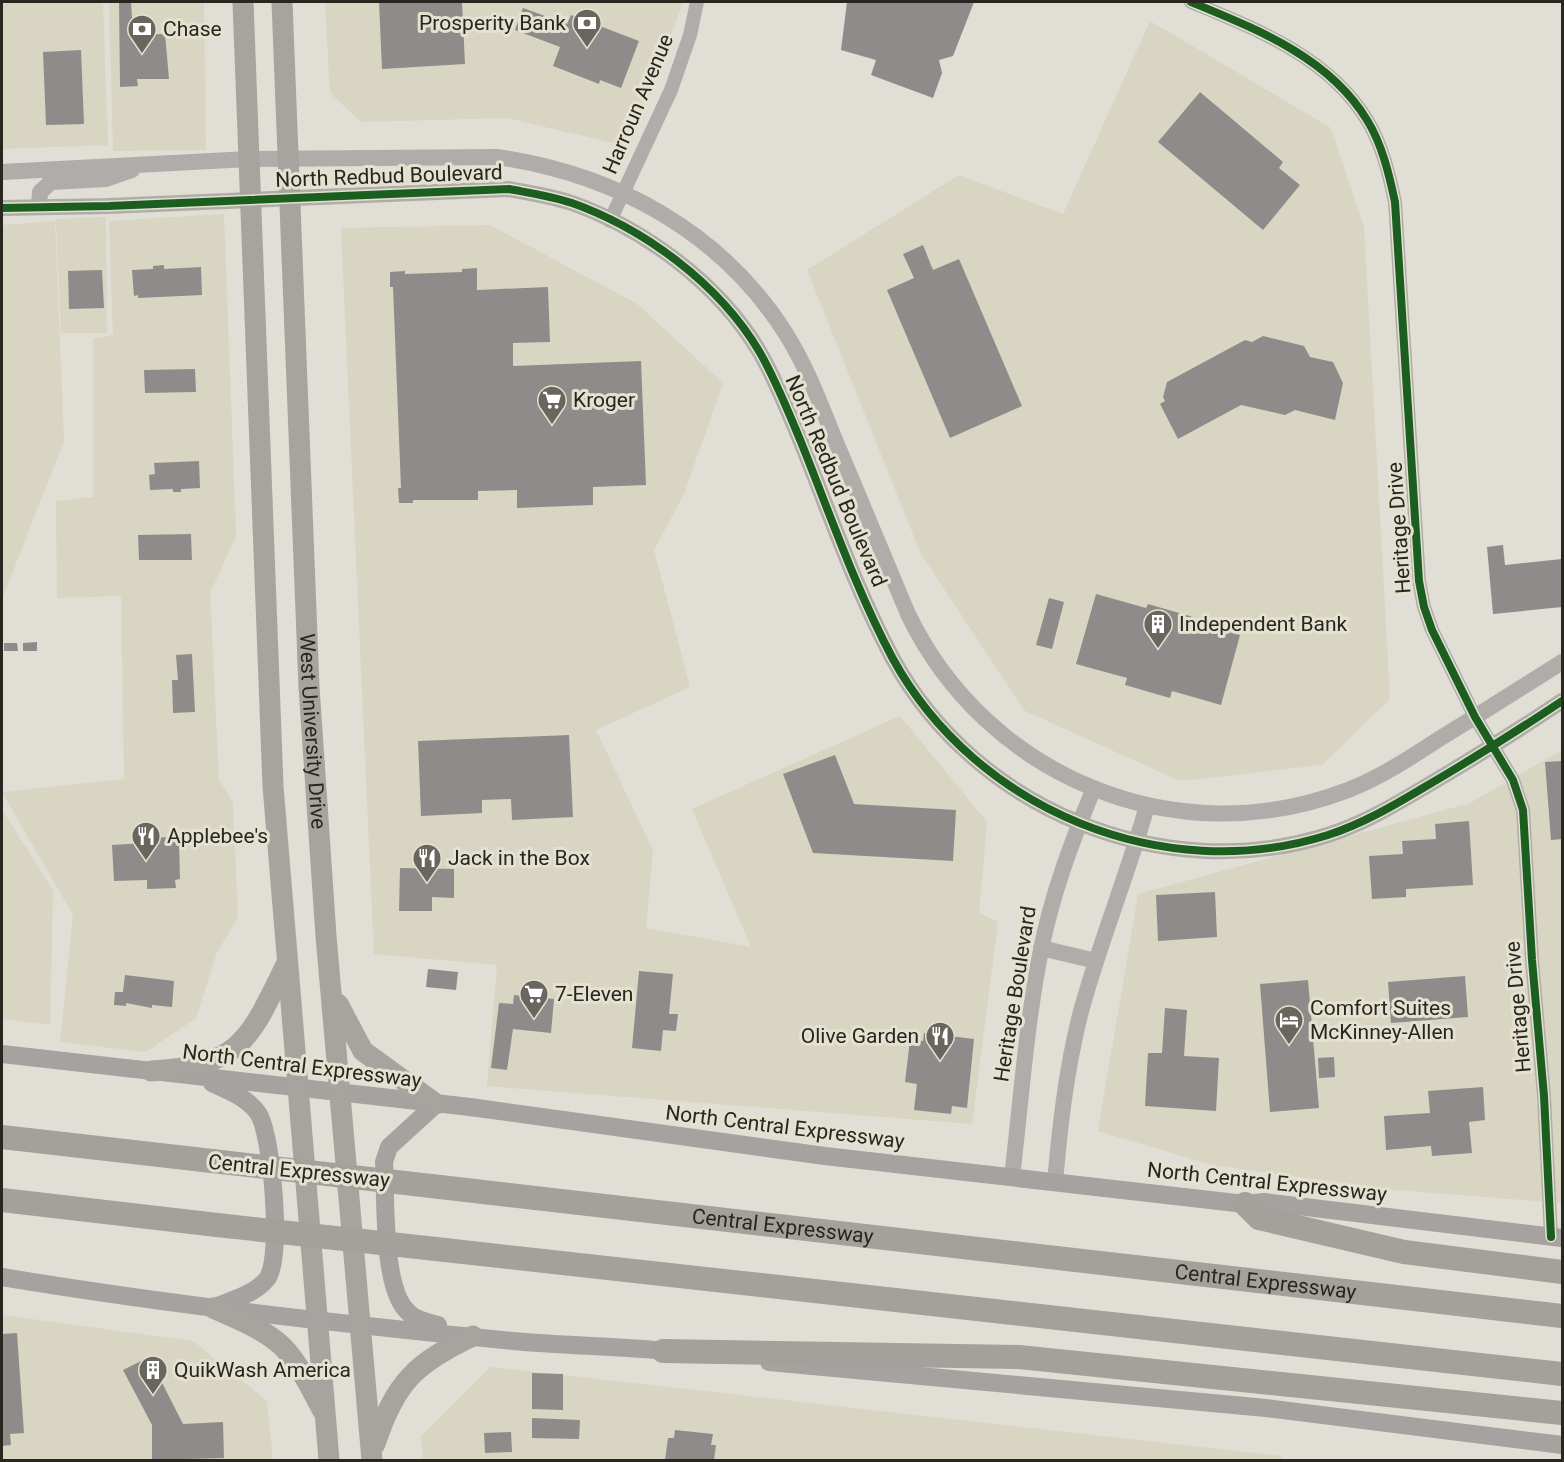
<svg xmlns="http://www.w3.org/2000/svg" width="1564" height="1462" viewBox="0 0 1564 1462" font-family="Roboto,sans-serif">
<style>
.built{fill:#d8d5c3}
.building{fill:#8e8c8a}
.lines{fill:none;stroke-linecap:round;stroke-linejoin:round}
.minor{stroke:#afadaa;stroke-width:14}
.tertiary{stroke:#afadaa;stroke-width:16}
.secondary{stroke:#a5a29f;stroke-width:18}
.trunk{stroke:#a6a49f;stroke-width:21}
.motorway{stroke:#a4a19c;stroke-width:24}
.motorway-bridge{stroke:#a4a19c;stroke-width:24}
.cycleway-casing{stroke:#e5e1d0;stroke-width:11}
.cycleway{stroke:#1b5e20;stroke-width:8}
.labels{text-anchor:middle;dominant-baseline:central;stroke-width:6;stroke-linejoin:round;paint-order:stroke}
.poi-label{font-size:21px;fill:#27261f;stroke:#e5e1d0;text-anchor:start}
.street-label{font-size:21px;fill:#27261f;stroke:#e5e1d0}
</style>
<rect width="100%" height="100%" fill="#e0ded5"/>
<path class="built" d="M2,2H103L108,145L2,149Z
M109,2H204L206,150L113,151Z
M325,2H683L630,147L507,118L361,122L330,93Z
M1150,21L1331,128L1364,227L1390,699L1322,765L1180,781L1025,711L921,554L807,270L959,175L1063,214Z
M224,214L236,536L210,593L219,780L233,802L238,918L217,952L196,1018L146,1052L60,1042L73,915L2,792L124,779L121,596L57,598L56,501L93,497V339L113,335L109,221Z
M106,217L107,333H61L56,219Z
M55,221L64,441L2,599V225Z
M490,225L637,304L723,383L684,494L654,550L690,687L596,730L653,850L646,928L751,947L692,809L900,716L987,822L979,913L998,922L972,1124L487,1086L497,965L374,954L341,228Z
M1562,750V1203L1395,1190L1212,1165L1098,1131L1138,894L1470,803Z
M2,810L53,890L50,1025L2,1019Z
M2,1315L193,1341L267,1401L273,1460H2Z
M490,1367L1281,1456V1460H423L421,1436Z"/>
<path class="building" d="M119,2H131L133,35L165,34L169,79H137L138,86L120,87Z
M379,2H462L465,64L382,69Z
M847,2H974L953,56L939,60L942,73L933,98L871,75L876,60L841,50Z
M523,8L567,24L571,15L639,41L621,88L600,80L599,84L553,66L560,47L515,30Z
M81,50L84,124L46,125L43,52Z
M1200,92L1283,162L1279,168L1300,185L1263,230L1158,142Z
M923,245L933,270L959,259L1022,406L950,438L887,290L914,278L903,254Z
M164,265V269L201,267L202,295L138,298V295L134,296L132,270L153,269V266Z
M477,268V290L548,287L550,342L513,343V366L641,361L646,485L593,487V505L517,508V490L478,491V500H413V503H399L398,488H401L393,287H390V272L405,271V274L462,272V269Z
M102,270L104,308L69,309L68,271Z
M1263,336L1304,346L1310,357L1333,362L1343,383L1335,420L1295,410L1285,415L1241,405L1178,439L1160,404L1165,401L1163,397L1167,382L1245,340L1252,342Z
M195,369L196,392L145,393L144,370Z
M199,461L200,488L181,489V492H173V489L150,490L149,475L155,474L154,463Z
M191,534L192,560H139L138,535Z
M1503,545L1505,565L1562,559V607L1493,614L1487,547Z
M1096,594L1146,608L1148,604L1193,617L1191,622L1240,635L1221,705L1172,691L1170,698L1125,685L1127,678L1076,664Z
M1049,598L1064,602L1052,649L1036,645Z
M37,642V651H23V643Z
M4,643H17L18,651H4Z
M192,654L195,712L173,713L172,680H178L176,655Z
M569,735L573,817L512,820L511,799L482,800V813L421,816L418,741Z
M835,755L854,804L956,810L953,861L813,853L783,774Z
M1562,761V839L1551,840L1545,762Z
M1469,821L1473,885L1406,889V897L1372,899L1369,856L1403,854L1402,841L1436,839L1435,824Z
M173,837V842H179L180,879L175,880L176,888L147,889V880L114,881L112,845L145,843V838Z
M400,868L454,869V898L432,897V911H399Z
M1215,892L1217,937L1158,941L1156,895Z
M428,969L458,972L456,990L426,987Z
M639,971L673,974L669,1014H678L676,1031L663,1030L661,1051L632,1048Z
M125,975L174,981L172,1007L152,1005V1008L126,1003V1006L114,1005L115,992H123Z
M1465,976L1468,1017L1391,1023L1388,982Z
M1308,980L1319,1108L1270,1112L1260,984Z
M514,995L554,999L551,1033L513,1029L507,1070L491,1068L499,1003L513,1004Z
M1165,1008L1187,1010L1184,1056L1219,1058L1216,1111L1145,1106L1148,1053H1162Z
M924,1033L974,1039L967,1108L952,1106L951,1114L914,1110L917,1084L905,1082L910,1040L923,1041Z
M1334,1057L1335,1077L1319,1078L1318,1058Z
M1483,1087L1485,1120L1469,1122L1472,1153L1432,1156L1431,1146L1386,1150L1384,1116L1430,1113L1428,1091Z
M17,1333L24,1433L10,1434L11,1445L2,1446V1334Z
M149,1357L183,1424L223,1422L224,1458L152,1460V1425L123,1370Z
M532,1373L563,1374V1410L532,1409Z
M532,1418L580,1420L579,1439L532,1438Z
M675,1430L713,1434L711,1445H716L714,1460H665L668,1438H674Z
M511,1432L512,1452L485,1453L484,1433Z"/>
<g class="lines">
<path class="minor" d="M1191,2C1256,29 1329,57 1367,120C1382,144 1389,174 1395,202L1419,581L1424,607L1432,630L1475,717L1513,780L1523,810L1532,960L1544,1096L1551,1237
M610,221L671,90L690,35L697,2"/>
<path class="tertiary" d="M2,172L249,159L497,157C615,174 722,232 786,334C807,367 821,406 836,442C860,499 884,556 908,614C987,778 1177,856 1348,790C1381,777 1410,758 1439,739C1480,714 1521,688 1562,662
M39,207L40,192L51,182L106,179L132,170
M2,208L109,206L509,189C530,193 551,196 572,203C645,229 719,284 759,351C776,380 788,411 801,442C830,514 856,590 893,659C976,810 1163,887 1328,835C1362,824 1393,806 1423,788C1471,760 1517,731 1562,701
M1041,948L1096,961
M1012,1177C1021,1102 1026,1025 1041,950C1052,894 1072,841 1094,788
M1055,1182C1060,1126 1066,1071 1080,1015C1099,944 1127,877 1147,806"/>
<path class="secondary" d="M2,1054L470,1107L825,1156L1245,1204L1264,1202L1562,1238
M212,1083C228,1091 247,1097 258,1113C272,1133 283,1258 267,1279C255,1294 232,1300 215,1307
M436,1104L389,1147L384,1162C386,1198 382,1289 408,1312C416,1320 427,1322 438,1325
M2,1277C171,1305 342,1324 513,1341C567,1346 622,1346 676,1352
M769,1362L1266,1408L1562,1445"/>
<g class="trunk">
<path d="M243,2L273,786L329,1460"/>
<path id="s1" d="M282,2L309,687L326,936L372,1460"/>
<path d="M338,1004L363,1051L436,1104"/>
<path d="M151,1071C241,1066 249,1040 286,965"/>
<path d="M213,1308C237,1319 264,1329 283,1347C300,1365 311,1389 323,1411"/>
<path d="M375,1444C395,1383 415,1363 473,1336"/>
</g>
<g class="motorway">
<path d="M2,1137L212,1161"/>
<path id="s2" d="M440,1187L1562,1316"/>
<path d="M2,1200L217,1225"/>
<path d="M1245,1204L1259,1218L1404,1252L1562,1272"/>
<path d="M445,1250L1562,1374"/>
<path d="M663,1351L1019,1357L1562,1413"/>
</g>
<path class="motorway-bridge" d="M212,1161L440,1187
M217,1225L445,1250"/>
<g class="cycleway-casing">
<path id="cycleway" d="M1191,2C1256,29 1329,57 1367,120C1382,144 1389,174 1395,202L1419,581L1424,607L1432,630L1475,717L1513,780L1523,810L1532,960L1544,1096L1551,1237
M2,208L109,206L509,189C530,193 551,196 572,203C645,229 719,284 759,351C776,380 788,411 801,442C830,514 856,590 893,659C976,810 1163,887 1328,835C1362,824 1393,806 1423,788C1471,760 1517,731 1562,701"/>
</g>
<use href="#cycleway" class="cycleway"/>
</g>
<defs>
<g id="bank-pin" transform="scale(1.5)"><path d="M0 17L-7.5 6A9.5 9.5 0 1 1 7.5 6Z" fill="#68665f" stroke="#e5e1d0"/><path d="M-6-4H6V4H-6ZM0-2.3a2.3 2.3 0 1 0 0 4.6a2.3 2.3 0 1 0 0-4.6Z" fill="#fff"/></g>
<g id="supermarket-pin" transform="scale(1.5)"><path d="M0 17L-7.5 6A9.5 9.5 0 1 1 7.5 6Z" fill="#68665f" stroke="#e5e1d0"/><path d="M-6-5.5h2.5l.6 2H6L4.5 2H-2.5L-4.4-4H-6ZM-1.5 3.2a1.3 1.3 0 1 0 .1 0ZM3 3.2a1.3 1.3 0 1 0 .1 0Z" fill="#fff"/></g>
<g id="building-pin" transform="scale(1.5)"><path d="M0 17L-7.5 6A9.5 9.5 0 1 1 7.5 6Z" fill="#68665f" stroke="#e5e1d0"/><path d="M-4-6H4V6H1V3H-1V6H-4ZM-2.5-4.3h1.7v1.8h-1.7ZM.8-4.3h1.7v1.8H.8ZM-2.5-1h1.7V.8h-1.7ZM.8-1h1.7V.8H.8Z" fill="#fff"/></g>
<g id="restaurant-pin" transform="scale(1.5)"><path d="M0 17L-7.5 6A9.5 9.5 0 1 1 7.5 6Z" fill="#68665f" stroke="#e5e1d0"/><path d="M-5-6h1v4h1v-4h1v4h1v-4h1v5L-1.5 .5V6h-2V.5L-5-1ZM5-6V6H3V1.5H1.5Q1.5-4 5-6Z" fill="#fff"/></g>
<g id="hotel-pin" transform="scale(1.5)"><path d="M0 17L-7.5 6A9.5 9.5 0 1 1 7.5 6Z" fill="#68665f" stroke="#e5e1d0"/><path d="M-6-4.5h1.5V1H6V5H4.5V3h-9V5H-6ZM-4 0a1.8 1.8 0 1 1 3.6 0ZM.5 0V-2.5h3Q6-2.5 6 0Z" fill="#fff"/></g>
</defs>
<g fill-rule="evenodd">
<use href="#bank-pin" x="587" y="23"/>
<use href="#bank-pin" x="142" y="29"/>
<use href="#supermarket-pin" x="552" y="400"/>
<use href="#building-pin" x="1158" y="624"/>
<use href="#restaurant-pin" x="146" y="836"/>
<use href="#restaurant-pin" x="427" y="858"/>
<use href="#supermarket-pin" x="534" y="994"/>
<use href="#hotel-pin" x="1289" y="1020"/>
<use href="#restaurant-pin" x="940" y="1036"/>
<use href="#building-pin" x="153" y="1370"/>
</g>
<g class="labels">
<g class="poi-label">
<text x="566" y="23" text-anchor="end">Prosperity Bank</text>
<text x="163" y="29">Chase</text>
<text x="573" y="400">Kroger</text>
<text x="1179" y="624">Independent Bank</text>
<text x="167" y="836">Applebee's</text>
<text x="448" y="858">Jack in the Box</text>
<text x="555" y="994">7-Eleven</text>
<text x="1310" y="1008">Comfort Suites<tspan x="1310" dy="24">McKinney-Allen</tspan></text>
<text x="919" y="1036" text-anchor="end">Olive Garden</text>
<text x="174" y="1370">QuikWash America</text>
</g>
<g class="street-label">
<text transform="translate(638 104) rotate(-67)">Harroun Avenue</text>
<text transform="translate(389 176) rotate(-2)">North Redbud Boulevard</text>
<text transform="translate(836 481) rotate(67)">North Redbud Boulevard</text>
<text transform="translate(1399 528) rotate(-94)">Heritage Drive</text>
<text stroke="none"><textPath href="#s1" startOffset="730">West University Drive</textPath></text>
<text transform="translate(1015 994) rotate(-81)">Heritage Boulevard</text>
<text transform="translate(1518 1007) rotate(-95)">Heritage Drive</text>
<text transform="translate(302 1066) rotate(7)">North Central Expressway</text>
<text transform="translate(785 1127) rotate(7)">North Central Expressway</text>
<text transform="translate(299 1171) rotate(6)">Central Expressway</text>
<text transform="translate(1267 1182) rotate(6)">North Central Expressway</text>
<text stroke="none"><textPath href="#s2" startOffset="345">Central Expressway</textPath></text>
<text stroke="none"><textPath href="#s2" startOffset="831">Central Expressway</textPath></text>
</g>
</g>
<rect width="1564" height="1462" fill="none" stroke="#27261f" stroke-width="6"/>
</svg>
